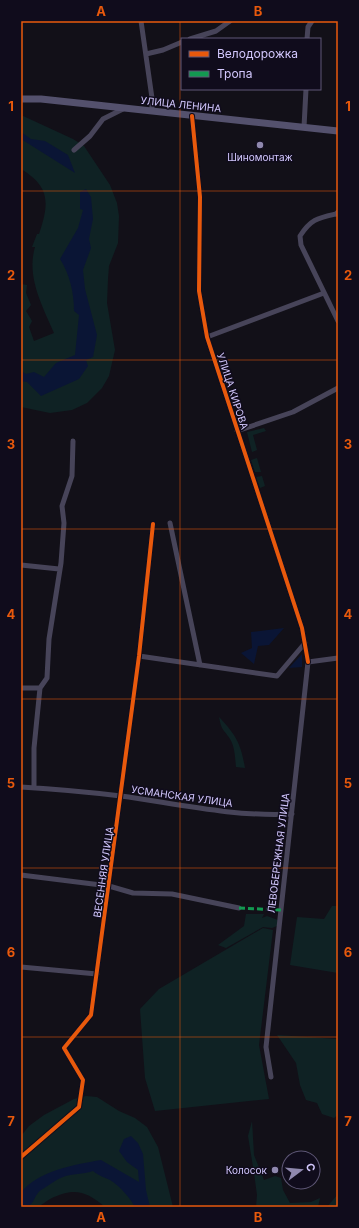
<svg xmlns="http://www.w3.org/2000/svg" width="359" height="1228" viewBox="0 0 359 1228" font-family="Inter,sans-serif">
<style>
.green{fill:#0f2224}
.water{fill:#0a1535}
.lines{fill:none;stroke-linecap:round;stroke-linejoin:round}
.street{stroke:#474459;stroke-width:5}
.secondary{stroke:#54516d;stroke-width:7}
.quiet{stroke:#139951;stroke-width:3;stroke-dasharray:6 3;stroke-linecap:butt}
.cycleway-casing{stroke:#100c1c;stroke-width:6}
.cycleway{stroke:#e8590c;stroke-width:4}
.grid{fill:none;stroke:#e8590c;stroke-width:1;stroke-opacity:0.55}
.poi-dot{fill:#8f88ae;stroke:#100c1c;stroke-width:1.5}
.labels{text-anchor:middle;dominant-baseline:central;stroke-width:3;stroke-linejoin:round;paint-order:stroke}
.street-label{font-size:10px;fill:#d3c8fe;stroke:#100c1c}
.poi-label{font-size:10px;fill:#d3c8fe;stroke:#100c1c}
.neatline{fill:none;stroke:#e8590c;stroke-width:1.5}
.grid-label{font-size:13px;text-anchor:middle;font-weight:bold;fill:#e8590c}
</style>
<rect width="100%" height="100%" fill="#121018"/>
<path class="green" d="M21,115L73,139L84,146L110,185L117,203L119,216L118,243L109,266L108,279L107,303L115,350L109,376L102,388L87,403L72,410L50,413L21,407V284L27,285L26,293L31,305L26,311L32,321L29,327L34,341L54,333C43,307 26,277 35,247H32L37,234H39C49,204 51,187 21,169Z
M264,428L266,431L253,435L257,450L252,452L247,432Z
M257,458L261,472H255L251,460Z
M262,476L265,486L260,488L256,477Z
M219,717C236,735 241,744 245,768L236,767C235,758 235,747 230,739C223,728 222,732 219,717Z
M332,906H338V973L290,965L297,917L324,919Z
M246,914H264L262,918L267,916L278,920L277,926L272,928L263,927L226,948L218,945L244,926Z
M263,928L273,930L259,1045L269,1099L155,1111L145,1078L140,1009L159,989Z
M277,1035L338,1039V1115L334,1118L322,1114L317,1103L306,1100L300,1085L296,1063Z
M86,1096L97,1097L119,1111L135,1118L147,1127L158,1147L173,1207H105C86,1191 74,1187 50,1199C46,1201 41,1206 37,1207C32,1208 26,1207 21,1207V1136L29,1126L44,1115L74,1099Z
M252,1121L254,1155L264,1180L275,1176L281,1178L283,1190L290,1203L311,1202L320,1198L318,1207H256L257,1195L254,1173L248,1136Z
M338,1194V1207H327Z"/>
<path class="water" d="M21,132L31,139L45,141L68,155L75,173L21,139Z
M86,189L91,197L93,219L89,239L91,248L83,270L85,289L97,335L93,357L86,360L88,366L79,379L41,396L27,382L21,381V371L26,374L34,372L44,377L56,363L75,355L79,315L74,311C74,293 70,275 60,259L78,228L83,210L80,209V192Z
M284,628L269,645L258,646L254,664L241,653L252,648L251,632Z
M302,654V667L289,668Z
M131,1136L138,1143L143,1154L146,1190L150,1207H135C130,1198 120,1186 110,1180C104,1177 99,1176 93,1171C82,1175 73,1173 63,1177C55,1180 48,1186 41,1190C32,1197 36,1207 21,1207V1193C36,1171 77,1164 101,1160L139,1182L138,1170L127,1162L119,1151L124,1139Z"/>
<g class="lines">
<path class="street" d="M141,21L152,98V111
M190,39L216,31L230,21
M307,39L308,27L312,21
M146,54L163,50L182,42
M192,116L200,197L199,291L207,337L302,628L308,662
M304,127L306,89
M74,150L90,136L103,119L123,109
M338,212L336,214C318,218 311,219 300,236L301,245L338,321
M207,337L324,293
M237,431L293,412L338,388
M170,523L200,665
M21,565L59,569
M139,656L277,676L305,643
M21,688H40L34,748V788
M40,688L47,678L49,639L61,563L64,523L62,506L72,476L73,441
M21,787C54,789 88,792 121,796C178,804 234,817 292,814
M21,875L109,886L133,893L172,894L239,908
M21,967L97,974
M271,1077L266,1047L308,662L338,658
M21,1157L79,1107L83,1080L64,1048L91,1015L139,656L153,524"/>
<path class="secondary" d="M21,99H41L338,131"/>
<path class="quiet" d="M239,908L281,910"/>
<g class="cycleway-casing">
<path id="cycleway" d="M192,116L200,197L199,291L207,337L302,628L308,662
M21,1157L79,1107L83,1080L64,1048L91,1015L139,656L153,524"/>
</g>
<use href="#cycleway" class="cycleway"/>
</g>
<path class="grid" d="M180,21V1207M21,191H338M21,360H338M21,529H338M21,699H338M21,868H338M21,1037H338"/>
<g class="poi-dot">
<circle cx="260" cy="145" r="4"/>
<circle cx="275" cy="1170" r="4"/>
</g>
<g class="labels">
<g class="street-label">
<text transform="translate(181 104) rotate(6)">УЛИЦА ЛЕНИНА</text>
<text transform="translate(233 391) rotate(72)">УЛИЦА КИРОВА</text>
<text transform="translate(182 796) rotate(8)">УСМАНСКАЯ УЛИЦА</text>
<text transform="translate(278 853) rotate(-83)">ЛЕВОБЕРЕЖНАЯ УЛИЦА</text>
<text transform="translate(103 872) rotate(-82)">ВЕСЕННЯЯ УЛИЦА</text>
</g>
<g class="poi-label">
<text x="260" y="157">Шиномонтаж</text>
<text x="267" y="1170" text-anchor="end">Колосок</text>
</g>
</g>
<rect width="359" height="1228" fill="none" stroke="#100c1c" stroke-width="44"/>
<rect x="181" y="38" width="140" height="52" fill="#100c1c" stroke="#5e5776"/>
<rect x="189" y="51" width="20" height="6" fill="#e8590c" stroke="#5e5776"/>
<text x="217" y="58" font-size="12" fill="#d3c8fe">Велодорожка</text>
<rect x="189" y="71" width="20" height="6" fill="#139951" stroke="#5e5776"/>
<text x="217" y="78" font-size="12" fill="#d3c8fe">Тропа</text>
<g transform="translate(301 1170) rotate(74)"><circle r="19" fill="#100c1c" stroke="#5e5776"/>
<path d="M0-3L7 15L0 10L-7 15Z" fill="#8f88ae"/>
<text y="-6" font-size="11" font-weight="bold" text-anchor="middle" fill="#d3c8fe">С</text>
</g>
<rect x="22" y="22" width="315" height="1184" class="neatline"/>
<g class="grid-label">
<text x="101" y="16">A</text>
<text x="258" y="16">B</text>
<text x="11" y="111">1</text>
<text x="348" y="111">1</text>
<text x="11" y="280">2</text>
<text x="348" y="280">2</text>
<text x="11" y="449">3</text>
<text x="348" y="449">3</text>
<text x="11" y="619">4</text>
<text x="348" y="619">4</text>
<text x="11" y="788">5</text>
<text x="348" y="788">5</text>
<text x="11" y="957">6</text>
<text x="348" y="957">6</text>
<text x="11" y="1126">7</text>
<text x="348" y="1126">7</text>
<text x="101" y="1222">A</text>
<text x="258" y="1222">B</text>
</g>
</svg>
